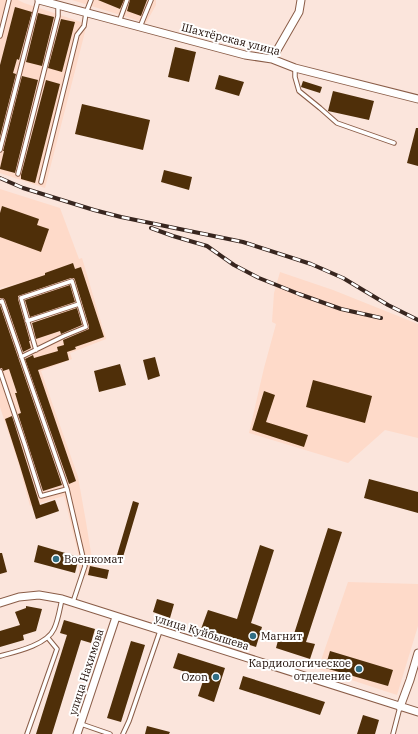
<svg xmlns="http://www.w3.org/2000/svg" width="418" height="734" viewBox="0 0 418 734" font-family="'IBM Plex Serif',serif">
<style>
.built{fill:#fedac9}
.building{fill:#4f2f09}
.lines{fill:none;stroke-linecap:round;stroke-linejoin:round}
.service-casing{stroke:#8a5d48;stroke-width:5.5}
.minor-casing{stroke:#8a5d48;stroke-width:9}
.service{stroke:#fff;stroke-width:3.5}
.minor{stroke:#fff;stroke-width:7}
.rail-casing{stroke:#38261f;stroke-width:4}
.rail{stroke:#fff;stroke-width:2.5;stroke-dasharray:8;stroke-linecap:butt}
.poi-dot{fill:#316e84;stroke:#fff;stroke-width:1.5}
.labels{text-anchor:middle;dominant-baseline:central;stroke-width:4;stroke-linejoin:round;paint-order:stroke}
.street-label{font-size:11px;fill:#1d0c05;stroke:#fff}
.poi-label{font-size:11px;fill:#1d0c05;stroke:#fff;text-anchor:start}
</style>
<rect width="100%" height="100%" fill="#fbe5dc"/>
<path class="built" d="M0,0H18L24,3L87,24L45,188L0,173Z
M72,0H156V5L146,23Z
M0,189L60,208L79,259L82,258L106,339L70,353L72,359L41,371L78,477L86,522L93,565L89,576L79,574V557L64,496L30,506L18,462L0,407V289L21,282L0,288Z
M280,272L333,290L418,324V438L385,430L348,463L249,433L264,368L276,324L272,322L274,293Z
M348,582L418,584V626L397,695L318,669Z"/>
<path class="building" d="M98,0H124L120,9Z
M130,0H147L141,16L127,11Z
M15,7L32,12L19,60L17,59L13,73L16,74L0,137V65Z
M38,13L54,17L42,66L26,62Z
M61,19L75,22L62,72L48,68Z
M175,47L196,52L189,82L168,77Z
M219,75L244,82L239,96L215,89Z
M22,76L38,80L15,173L0,169V168L4,151H3Z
M46,80L60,84L35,183L21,179V175Z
M303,81L322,87L320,93L301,87Z
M333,91L374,101L369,120L328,111Z
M82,104L150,120L143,150L75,134Z
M416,128H418V166L407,163Z
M164,170L192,177L189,190L161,182Z
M2,206L39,219L37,225L49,229L41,252L0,237V213Z
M73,263L75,269L81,267L104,337L75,347L76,349L67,352L69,360L38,370L76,481L69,484L25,359L33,355L34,358L58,351L57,347L64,345L63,340L89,329V326L75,280L74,278H71L18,296V299L30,341H29L31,348L23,352L5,300L3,298H0V290L45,275V273Z
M70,285L75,302L30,317L25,300Z
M0,305L62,485L43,491L18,414L21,413L15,393H17L9,369L3,371L2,368H0Z
M77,308L82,325L61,334L60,331L36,339L32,323Z
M155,357L160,376L148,380L143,360Z
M120,364L126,385L99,392L94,371Z
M313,380L372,396L365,423L306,407Z
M264,391L275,395L266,422L308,435L304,447L252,430Z
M12,416L40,505L55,500L59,511L36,519L20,466L5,419Z
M369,479L418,492V513L364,498Z
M133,501L139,503L123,557L117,555Z
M328,528L342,532L306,642L315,644L310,659L276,648L280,633L293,637Z
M38,545L79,557L75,573L34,562Z
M260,545L274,550L251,623L262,627L256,647L201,629L208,610L237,619Z
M0,553H2L7,572L0,574Z
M90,566L109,570L107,579L88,575Z
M157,599L174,604L170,618L153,612Z
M26,606L42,609L36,631L23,635L24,640L0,647V631L20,625L15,612L26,608Z
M64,620L95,629L91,643L81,640L52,734H36L67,635L60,633Z
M131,641L145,645L121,722L107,718Z
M330,651L393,670L388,686L325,668Z
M178,653L225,668L214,702L198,696L204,678L173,668Z
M243,676L325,702L320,715L239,689Z
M363,715L379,720L375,734H357Z
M147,726L170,732L169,734H145Z"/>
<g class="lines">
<g class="service-casing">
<path id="service" d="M119,22L127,0
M140,27L151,0
M0,36L9,0
M295,68V77L299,91L320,108L337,123L394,143
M0,150L38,0
M18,174L58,16V5
M41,182L77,35L84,26L86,13L91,0
M0,302L2,301L67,489L85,566L73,602
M27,321L79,304
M21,357L64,336L86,327L72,281L21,298L36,350
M0,371L25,445L41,496L67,489
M0,656C15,652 47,645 54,629C58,621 60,608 62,599
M81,724L110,734
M27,734L57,649L48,638
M123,734L129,721L160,631
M393,734L400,707"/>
</g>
<g class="minor-casing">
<path id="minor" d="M39,0L245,55L272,59L295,68L418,99
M272,59L299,12L301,0
M0,603L19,597L39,595L62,599L418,712
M400,707L410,680L418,653
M77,734L116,617"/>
</g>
<use href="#service" class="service"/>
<use href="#minor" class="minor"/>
<g class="rail-casing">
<path id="rail" d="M0,178L23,188L94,210L121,217L243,242L311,264L343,278L388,305L418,320
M151,228L173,236L207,246L234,265L259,278L299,294L341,309L381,318"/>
</g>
<use href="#rail" class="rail"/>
</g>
<g class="poi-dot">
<circle cx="56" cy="559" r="4"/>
<circle cx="253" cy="636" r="4"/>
<circle cx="359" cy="669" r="4"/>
<circle cx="216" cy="677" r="4"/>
</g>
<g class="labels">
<g class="street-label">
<text transform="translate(231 39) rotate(14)">Шахтёрская улица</text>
<text transform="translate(202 632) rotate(17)">улица Куйбышева</text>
<text transform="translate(86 672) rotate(-72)">улица Нахимова</text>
</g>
<g class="poi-label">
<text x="64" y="559">Военкомат</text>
<text x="261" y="636">Магнит</text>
<text x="351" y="663" text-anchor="end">Кардиологическое<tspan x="351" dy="13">отделение</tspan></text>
<text x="208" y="677" text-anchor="end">Ozon</text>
</g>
</g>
</svg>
